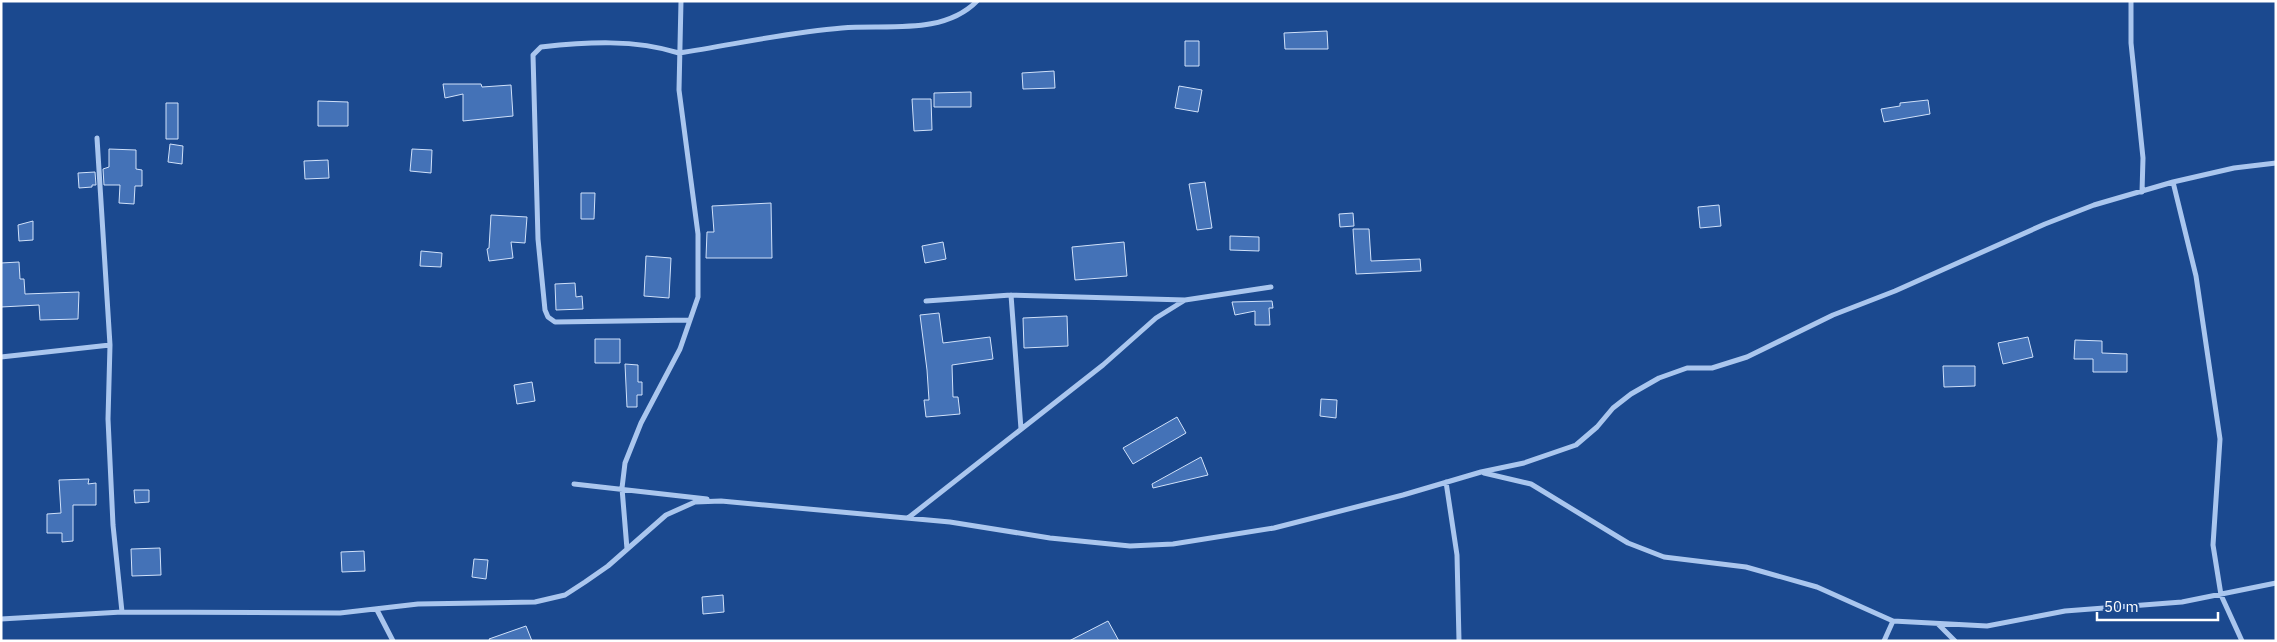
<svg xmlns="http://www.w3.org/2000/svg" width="2277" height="642" viewBox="0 0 2277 642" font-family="'IBM Plex Sans',sans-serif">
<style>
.building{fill:#4472b7;stroke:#d0e1fa}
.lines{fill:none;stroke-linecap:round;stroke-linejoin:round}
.street{stroke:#aac6ee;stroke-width:5}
</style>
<rect width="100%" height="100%" fill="#1b498f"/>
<path class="building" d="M1327,31L1328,49H1285L1284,33Z
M1185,41H1199V66H1185Z
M1054,71L1055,88L1023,89L1022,73Z
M443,84H481L482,87L511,85L513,116L463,121V94L445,98Z
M1179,86L1202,90L1198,112L1175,108Z
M971,92V107H934V93Z
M912,99H931L932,130L914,131Z
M1928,100L1930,114L1884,122L1881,109L1900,106V103Z
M318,101L348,102V126H318Z
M166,103H178V139H166Z
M170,144L183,146L182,164L168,162Z
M109,149L136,150V169L142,170V186H135L134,204L119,203L120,185H104L103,169L109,167Z
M412,149L432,150L431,173L410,171Z
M328,160L329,178L305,179L304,161Z
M95,172L96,185H92V187L79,188L78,173Z
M1205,182L1212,228L1197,230L1189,184Z
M581,193H595L594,219H581Z
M771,203L772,258H706L707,232H714L712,206Z
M1719,205L1721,226L1700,228L1698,207Z
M1353,213L1354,226L1340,227L1339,214Z
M491,215L527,217L525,243L511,242L513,258L489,261L487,249L489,248Z
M33,221V240L19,241L18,225Z
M1353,229H1369L1371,261L1420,259L1421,271L1356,274Z
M1230,236L1259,237V251L1230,250Z
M943,242L946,259L925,263L922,246Z
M1124,242L1127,276L1075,280L1072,247Z
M421,251L442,253L441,267L420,266Z
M646,256L671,258L669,298L644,296Z
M19,262L20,279H24L25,294L79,292L78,319L40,320L39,305L1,307V263Z
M575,283L576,297L582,296L583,309L556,310L555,284Z
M1272,301L1273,308H1269L1270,325H1255V311L1235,315L1232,302Z
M939,313L943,343L990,337L993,359L952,365L953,397H958L960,414L926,417L924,400H929L927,370L920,315Z
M1067,316L1068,346L1024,348L1023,318Z
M2028,337L2033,357L2003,364L1998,343Z
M595,339H620V363H595Z
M2075,340L2102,341V353L2127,354V372H2093V359H2074Z
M625,364L638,365V382H642V395H637V407H627Z
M1943,366H1975V386L1944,387Z
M532,382L535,401L517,404L514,385Z
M1321,399L1337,400L1336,418L1320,416Z
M1177,417L1186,433L1133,464L1123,448Z
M1201,457L1208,475L1153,488L1152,484Z
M89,479L88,484L96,483V505H73V541L62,542V533H47V514L61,513L59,480Z
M134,490H149V502L135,503Z
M160,548L161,575L132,576L131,549Z
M364,551L365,571L342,572L341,552Z
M474,559L488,560L486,579L472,577Z
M723,595L724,612L703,614L702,597Z
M1108,621L1119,641H1069Z
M526,626L532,641H490L489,639Z"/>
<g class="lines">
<path class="street" d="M2131,1V43L2143,158L2142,192
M97,138L110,345L108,419L113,525L122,612
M2173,182L2196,276L2220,439L2213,545L2221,595L2242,641
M1011,295L1021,429
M926,301L1011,295L1185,300
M690,320L555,322L548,317L545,310L538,239L533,55L541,47C587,42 634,39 679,53C732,45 789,32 842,28C885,24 943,36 977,1
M1,357L110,345
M1484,473L1531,484L1628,543L1664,557L1746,567L1817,587L1893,621L1987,626L2065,611L2182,602L2276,583
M1446,482L1457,555L1459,641
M574,484L707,499
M908,518L1103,365L1156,318L1185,300L1271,287
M627,549L622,488L625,463L641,423L680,349L698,297V234L679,90L681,1
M377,610L393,641
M1,619L122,612L340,613L418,604L535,602L565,595L585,582L608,566L666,515L695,502L721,501L950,522L1050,538L1130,546L1173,544L1274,528L1403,495L1481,472L1524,463L1576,445L1597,427L1613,408L1631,394L1659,378L1687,368H1712L1747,357L1833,315L1895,291L2045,224L2094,205L2173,182L2234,168L2276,163
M1938,624L1955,641
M1884,641L1893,621"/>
</g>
<rect width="2277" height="642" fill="none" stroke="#ffffff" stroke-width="5"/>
<path d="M2097 612v8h121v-8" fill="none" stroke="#ffffff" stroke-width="2.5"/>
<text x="2104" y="612" font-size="15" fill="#ffffff" stroke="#1b498f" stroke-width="4" paint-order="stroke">50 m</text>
</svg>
